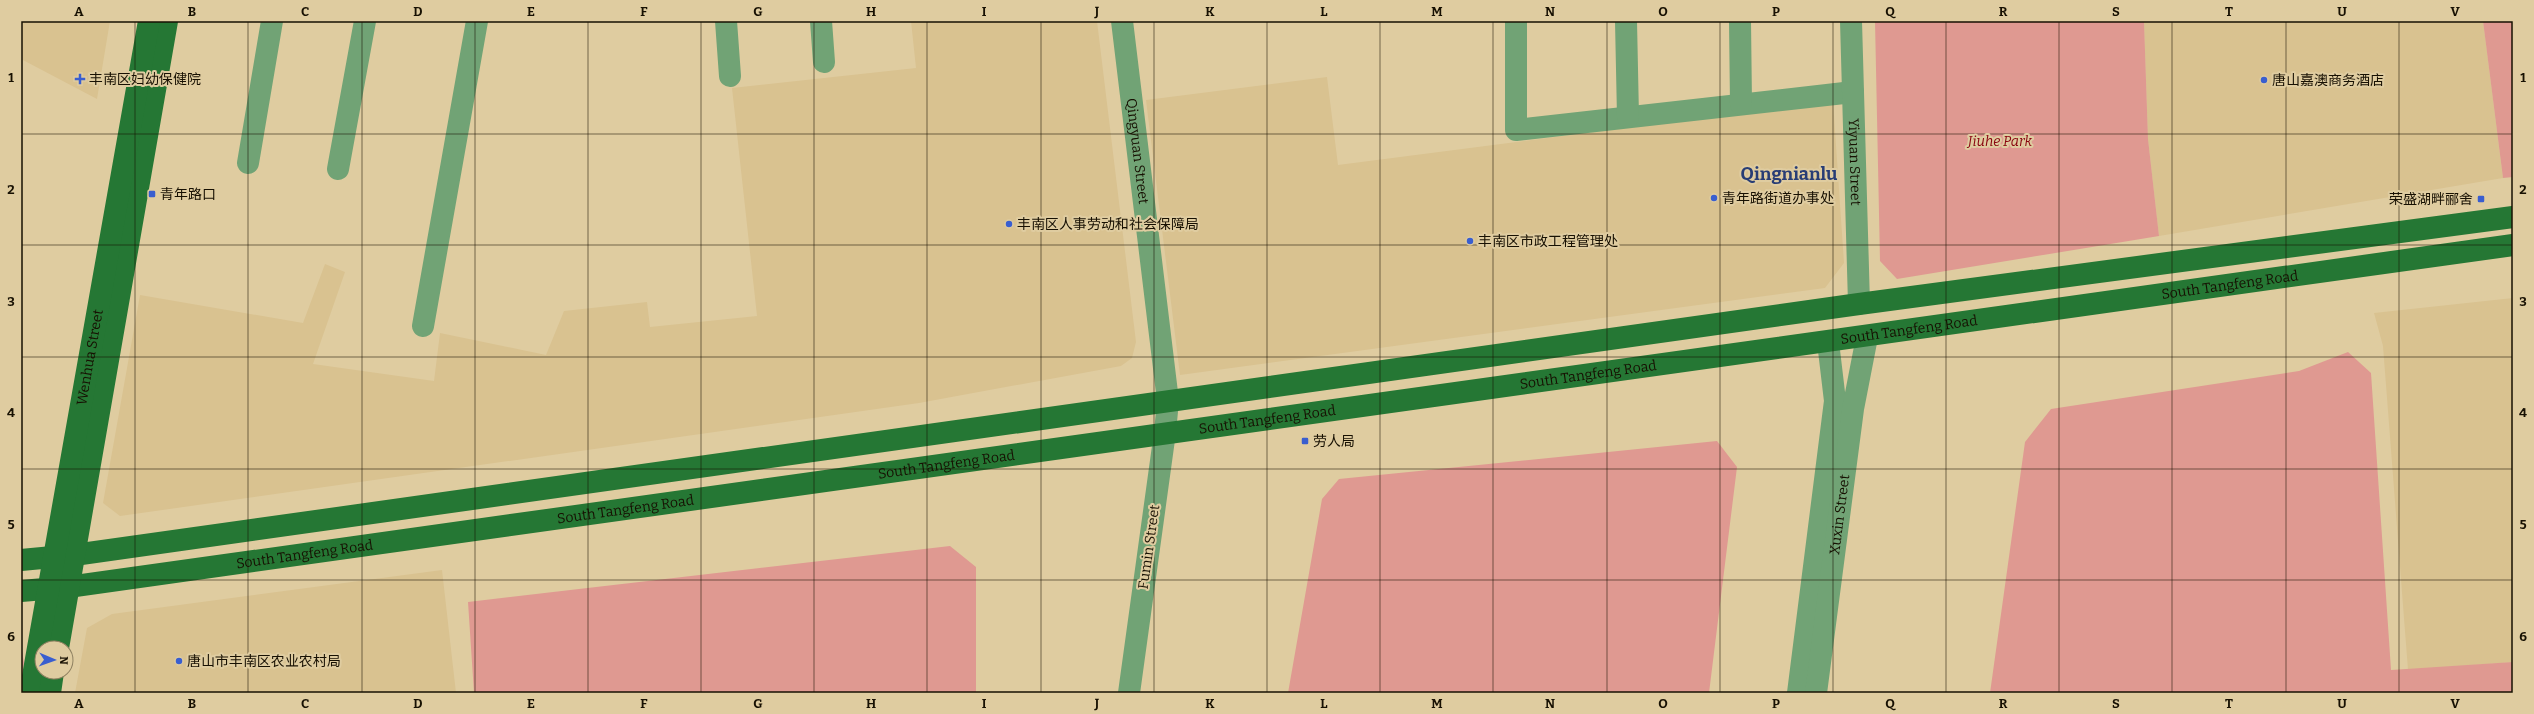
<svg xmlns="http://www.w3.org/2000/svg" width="2534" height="714" viewBox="0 0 2534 714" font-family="Bitter,'Noto Sans SC',serif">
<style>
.built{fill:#d9c290}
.green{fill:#df9991}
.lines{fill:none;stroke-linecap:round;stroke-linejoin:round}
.minor{stroke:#71a375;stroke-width:22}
.major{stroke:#257734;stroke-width:22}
.grid{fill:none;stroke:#171002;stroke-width:1;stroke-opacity:0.55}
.poi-dot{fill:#395ecf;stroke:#dfcca0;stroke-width:1.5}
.labels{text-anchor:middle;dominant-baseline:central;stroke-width:4;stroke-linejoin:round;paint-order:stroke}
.poi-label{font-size:14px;fill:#171002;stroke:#dfcca0;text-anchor:start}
.park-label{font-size:14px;font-style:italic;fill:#89040f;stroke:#dfcca0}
.street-label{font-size:14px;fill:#171002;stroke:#dfcca0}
.district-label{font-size:18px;font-weight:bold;fill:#283d75;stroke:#dfcca0}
.neatline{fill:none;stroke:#171002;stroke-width:1.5}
.grid-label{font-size:13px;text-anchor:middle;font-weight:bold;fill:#171002}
</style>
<rect width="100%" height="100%" fill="#dfcca0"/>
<path class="built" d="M21,21H110L97,99L21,59Z
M911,21H1097L1136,342L1132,358L1121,366L919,403L120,516L103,503L140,295L303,323L325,264L345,272L313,364L434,381L440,333L546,355L564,311L647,302L650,327L757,316L732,88L916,68Z
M2144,21H2483L2503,178L2159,236L2148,139Z
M1327,77L1338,165L1833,101L1844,263L1825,288L1180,375L1146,100Z
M2513,298V662L2408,670L2383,346L2374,313Z
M442,570L456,693H75L87,628L112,614Z"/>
<path class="green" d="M1875,21H2144L2148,139L2159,236L1897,279L1880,261Z
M2483,21H2513V177L2503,178Z
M2348,352L2371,373L2391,670L2513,662V693H1990L2025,442L2051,409L2299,371Z
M1717,441L1737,467L1709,693H1288L1322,499L1339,479Z
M950,546L976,567V693H474L468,602Z
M21,645L24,663L21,681Z"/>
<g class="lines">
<g class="minor">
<path d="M726,21L730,76"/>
<path d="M821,21L824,62"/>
<path id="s1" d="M1122,21L1168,401L1165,432L1129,693"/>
<path d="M1516,21V130L1853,92"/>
<path d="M1626,21L1628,117"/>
<path d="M1740,21L1741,104"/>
<path id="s2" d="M1851,21L1859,304"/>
<path d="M248,163L272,21"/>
<path d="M338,169L365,21"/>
<path d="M423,326L477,21"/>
<path d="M1798,693L1835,401L1828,342"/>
<path id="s3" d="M1816,693L1853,409L1867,337"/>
</g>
<g class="major">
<path d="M21,560L74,555L1859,304L2513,217"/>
<path id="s4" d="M21,591L68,587L2513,245"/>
<path d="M58,648L167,21"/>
<path id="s5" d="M30,693L149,21"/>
<path d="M50,693L53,672"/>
</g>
</g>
<path class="grid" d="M135,21V693M248,21V693M362,21V693M475,21V693M588,21V693M701,21V693M814,21V693M927,21V693M1041,21V693M1154,21V693M1267,21V693M1380,21V693M1493,21V693M1607,21V693M1720,21V693M1833,21V693M1946,21V693M2059,21V693M2172,21V693M2286,21V693M2399,21V693M21,134H2513M21,245H2513M21,357H2513M21,469H2513M21,580H2513"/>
<g class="poi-dot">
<path d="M78 73h4v4h4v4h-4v4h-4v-4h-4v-4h4z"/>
<circle cx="2264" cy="80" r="4"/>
<rect x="148" y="190" width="8" height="8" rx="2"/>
<circle cx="1714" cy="198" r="4"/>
<rect x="2477" y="195" width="8" height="8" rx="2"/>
<circle cx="1009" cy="224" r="4"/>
<circle cx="1470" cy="241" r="4"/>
<rect x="1301" y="437" width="8" height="8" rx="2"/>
<circle cx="179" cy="661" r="4"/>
</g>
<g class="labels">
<g class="poi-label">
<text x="89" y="79">丰南区妇幼保健院</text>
<text x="2272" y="80">唐山嘉澳商务酒店</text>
<text x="160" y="194">青年路口</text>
<text x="1722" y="198">青年路街道办事处</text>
<text x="2473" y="199" text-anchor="end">荣盛湖畔郦舍</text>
<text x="1017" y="224">丰南区人事劳动和社会保障局</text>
<text x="1478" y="241">丰南区市政工程管理处</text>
<text x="1313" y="441">劳人局</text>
<text x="187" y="661">唐山市丰南区农业农村局</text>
</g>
<g class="park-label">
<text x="2000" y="141">Jiuhe Park</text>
</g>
<g class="street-label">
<text stroke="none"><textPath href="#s1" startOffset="131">Qingyuan Street</textPath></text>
<text stroke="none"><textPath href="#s2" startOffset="141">Yiyuan Street</textPath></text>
<text stroke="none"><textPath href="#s4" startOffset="2230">South Tangfeng Road</textPath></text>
<text stroke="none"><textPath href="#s4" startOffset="1906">South Tangfeng Road</textPath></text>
<text stroke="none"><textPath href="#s5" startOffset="341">Wenhua Street</textPath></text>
<text stroke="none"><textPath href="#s4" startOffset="1582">South Tangfeng Road</textPath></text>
<text stroke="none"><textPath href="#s4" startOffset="1258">South Tangfeng Road</textPath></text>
<text stroke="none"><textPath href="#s4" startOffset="934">South Tangfeng Road</textPath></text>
<text stroke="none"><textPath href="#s4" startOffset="610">South Tangfeng Road</textPath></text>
<text stroke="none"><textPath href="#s3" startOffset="180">Xuxin Street</textPath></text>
<text transform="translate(1149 547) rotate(-82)">Fumin Street</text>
<text stroke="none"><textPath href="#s4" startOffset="286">South Tangfeng Road</textPath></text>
</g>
<g class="district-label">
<text x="1789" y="174">Qingnianlu</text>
</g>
</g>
<rect width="2534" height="714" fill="none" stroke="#dfcca0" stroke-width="44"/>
<g transform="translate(54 660) rotate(92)"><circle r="19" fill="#dfcca0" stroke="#8f8161"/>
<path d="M0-3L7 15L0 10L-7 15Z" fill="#395ecf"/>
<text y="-6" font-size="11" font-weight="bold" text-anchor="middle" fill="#171002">N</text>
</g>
<rect x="22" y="22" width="2490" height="670" class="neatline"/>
<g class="grid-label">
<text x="79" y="16">A</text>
<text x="192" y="16">B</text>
<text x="305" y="16">C</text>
<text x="418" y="16">D</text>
<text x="531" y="16">E</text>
<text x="644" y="16">F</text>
<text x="758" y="16">G</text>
<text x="871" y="16">H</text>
<text x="984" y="16">I</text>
<text x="1097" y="16">J</text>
<text x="1210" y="16">K</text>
<text x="1324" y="16">L</text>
<text x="1437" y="16">M</text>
<text x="1550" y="16">N</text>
<text x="1663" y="16">O</text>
<text x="1776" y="16">P</text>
<text x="1890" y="16">Q</text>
<text x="2003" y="16">R</text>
<text x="2116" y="16">S</text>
<text x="2229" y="16">T</text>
<text x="2342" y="16">U</text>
<text x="2455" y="16">V</text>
<text x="11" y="82">1</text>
<text x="2523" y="82">1</text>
<text x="11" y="194">2</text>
<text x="2523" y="194">2</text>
<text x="11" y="306">3</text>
<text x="2523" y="306">3</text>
<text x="11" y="417">4</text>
<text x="2523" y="417">4</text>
<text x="11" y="529">5</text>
<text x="2523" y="529">5</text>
<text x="11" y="641">6</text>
<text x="2523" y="641">6</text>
<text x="79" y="708">A</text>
<text x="192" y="708">B</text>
<text x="305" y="708">C</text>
<text x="418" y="708">D</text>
<text x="531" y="708">E</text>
<text x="644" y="708">F</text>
<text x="758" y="708">G</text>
<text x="871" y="708">H</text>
<text x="984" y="708">I</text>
<text x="1097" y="708">J</text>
<text x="1210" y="708">K</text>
<text x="1324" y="708">L</text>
<text x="1437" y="708">M</text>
<text x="1550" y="708">N</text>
<text x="1663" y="708">O</text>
<text x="1776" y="708">P</text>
<text x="1890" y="708">Q</text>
<text x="2003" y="708">R</text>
<text x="2116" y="708">S</text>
<text x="2229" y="708">T</text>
<text x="2342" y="708">U</text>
<text x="2455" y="708">V</text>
</g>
</svg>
